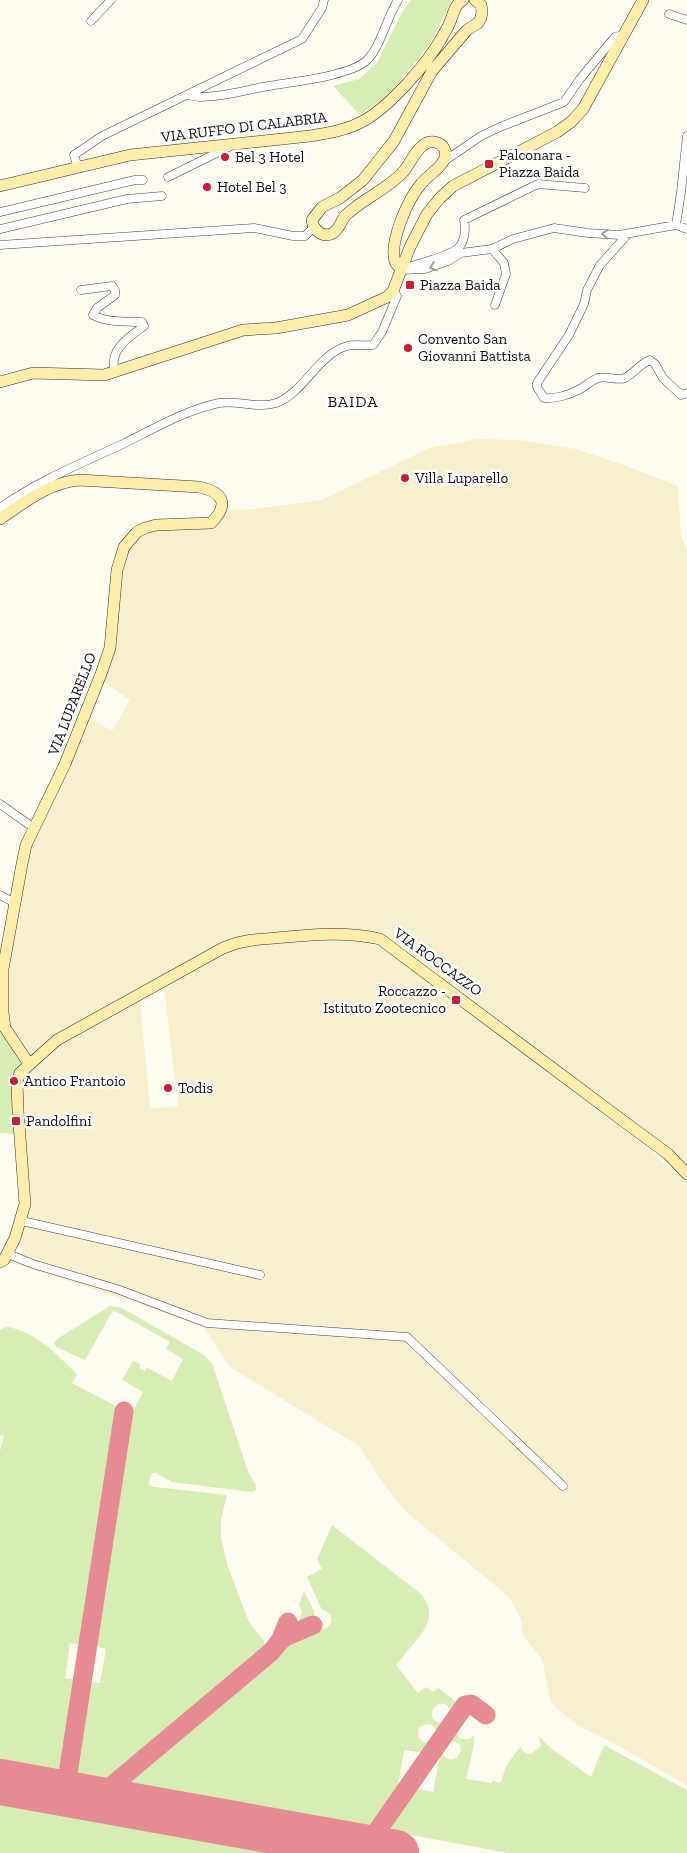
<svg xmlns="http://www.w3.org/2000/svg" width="687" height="1853" viewBox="0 0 687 1853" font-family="'Zilla Slab',serif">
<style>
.farmland{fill:#f7f0ce}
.green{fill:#d8ecb6}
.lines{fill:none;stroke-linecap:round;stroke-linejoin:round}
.taxiway{stroke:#e48c92;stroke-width:19}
.runway{stroke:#e48c92;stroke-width:46}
.street-casing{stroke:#414141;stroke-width:9}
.secondary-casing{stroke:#303030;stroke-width:12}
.street{stroke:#fff;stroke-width:8}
.secondary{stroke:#ffeeab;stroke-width:11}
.oneway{stroke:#9f9f9f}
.poi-dot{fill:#c81d35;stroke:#fff;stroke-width:2}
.labels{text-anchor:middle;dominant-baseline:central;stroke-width:5;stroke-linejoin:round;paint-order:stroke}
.street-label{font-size:15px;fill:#0e0e0e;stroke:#fff}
.poi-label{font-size:15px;fill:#0e0e0e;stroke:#fff;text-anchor:start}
.neighbourhood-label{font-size:16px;letter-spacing:1px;fill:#0e0e0e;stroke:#fff}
</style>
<rect width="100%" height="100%" fill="#fffbf0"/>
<path class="farmland" d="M478,439L518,440L576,449L621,464L678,486L681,535L687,551V1171L633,1124L529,1043L398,944L386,937L366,930L318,932L234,938L227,940L55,1036L30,1057L8,1026V965L28,847L88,717L112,731L130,700L102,681L114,638L122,574L129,549L140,537L158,529L217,524L226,510L254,509L322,500L429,448Z
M340,940L364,942L382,948L415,972L644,1145L687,1183V1785L608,1740L578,1726L551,1703L542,1659L523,1635L521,1619L509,1597L405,1511L382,1482L359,1446L230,1367L203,1327L134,1302L8,1262L12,1258L19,1260L23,1249L17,1243L22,1241L23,1237L20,1231L23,1226H27L25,1216L21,1094L23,1075L28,1074V1070L62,1040L140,1000L150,1109L178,1106L164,988L226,951L243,946Z"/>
<path class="green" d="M411,0H452L431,42L414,64L385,98L360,115L333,86L359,79L377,63L402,12Z
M0,1013L21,1058L16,1134L0,1133Z
M110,1306L122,1308L204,1355L212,1363L249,1474L256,1485V1490L252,1492L172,1482L156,1473H152L149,1483L150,1486L155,1487L227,1495L221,1519V1538L228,1567L249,1622L264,1641L266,1649L117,1780L109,1782L77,1777L75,1775L74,1768L88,1682L100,1683L106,1649L98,1647L94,1643L128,1420L143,1392L122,1380L133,1361L140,1364L139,1368L145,1371L146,1367L172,1381L183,1359L166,1349L170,1342L115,1311L112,1312L85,1360L56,1347L54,1343L57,1339Z
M7,1327C33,1330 60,1356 77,1375L72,1383L114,1405L118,1414L84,1640L79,1644L70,1643L65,1678L77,1680L63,1769L61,1772L57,1773L0,1763V1451L4,1436L0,1435V1330Z
M332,1525L421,1594C439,1616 424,1632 409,1649C404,1654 401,1661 396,1665L418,1693L426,1687L433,1692L438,1688L458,1703L452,1713C442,1687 417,1723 444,1723L438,1733C434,1724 427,1721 419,1728C416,1737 421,1744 431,1743L424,1753L404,1750L398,1786H401C390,1802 381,1825 360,1827L132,1785L130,1783L131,1780L268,1662L289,1641L317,1628L325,1629C335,1623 333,1612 322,1610L307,1577L322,1569L317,1559Z
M304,1591L315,1613L312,1619L298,1626L302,1611L299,1605Z
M455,1730L457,1735L461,1739H470L474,1735V1745L466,1779L492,1783L493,1780L498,1783L501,1782L506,1766L520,1747L526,1754H531L541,1746L539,1737L553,1750L591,1777L604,1745L687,1790V1853H508L395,1832L392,1827L394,1819L415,1789L433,1792L440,1757L438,1756L441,1751C447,1767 466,1758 459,1743L449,1740Z
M0,1802L285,1853H0Z"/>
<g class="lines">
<path class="taxiway" d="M280,1641L285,1637L313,1625
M65,1793L124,1411
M96,1799L271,1652L280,1641L288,1622
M366,1847L465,1705L471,1704L486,1715"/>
<path class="runway" d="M0,1782L396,1853"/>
<g class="street-casing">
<path id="street" d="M669,14L687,20
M91,21L111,0
M189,95C193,96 197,97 200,97C223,97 246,90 268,86C291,82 351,76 367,60C380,48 387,17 398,0
M443,162L481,136L500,127L564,102L580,79L615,37L623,35
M78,168L74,155L102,136L302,39L322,8L324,0
M168,177L229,147
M0,212L135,180H143
M676,225L681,192L687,136
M0,229L127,199L162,196
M628,234L600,265L587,290L584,304L569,335L537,383V387L544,398C555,399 569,395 578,390C585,387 590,381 598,378C607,376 618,381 625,378C634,373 640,364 650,360L655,364L663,378L681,395L687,393
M0,245L254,228L293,236H305L313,228
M492,249L504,263L506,274L495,305
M409,267C421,263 448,256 457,249C465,243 466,229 464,220L538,184L585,188
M402,270L425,269L448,261L461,253L492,249L513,239L554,228L588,233L619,235L676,225L687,229
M81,290L112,286L115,290V295L97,308L93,315C107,323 125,321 142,322L144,326C129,337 108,350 115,372
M0,508C38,481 82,463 125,443C155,428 186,410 219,403C238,400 258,409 276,403C303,394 318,354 347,346C355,344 365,346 373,345L382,332L397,296L393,291
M0,804L34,828
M0,895L15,903
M22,1221L260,1275
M8,1254L33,1264L117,1289L207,1323L407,1337L563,1486"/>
</g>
<g class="secondary-casing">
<path id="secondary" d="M0,186L130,155L310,136C329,133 348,130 365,120C391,105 426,65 441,39C444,33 448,28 450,22C454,13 454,5 463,0
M402,270C399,267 396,265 395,261C389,242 408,199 421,184C427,176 440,169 444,160C448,152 444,144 435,142C420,139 412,161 404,171C388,189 364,198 346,215C341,220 340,229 333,233C322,239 313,229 312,220L322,207L340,198L363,180L394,141L432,71L467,30L478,23L481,18L482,11L481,5L475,0
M0,382L33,373L104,375L243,330L276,328L348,315L387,297L393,291L410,247L427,214L440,198L453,186L557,132L571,122L583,109L643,0
M0,519C25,502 48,483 79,480L199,487C223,492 230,504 211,523L156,525L145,528L137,532L124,547L122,554L117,570L110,648L101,674L65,764L26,845L22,864L3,969V1013L5,1028L29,1064
M0,1262L4,1260L15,1238L25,1204L18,1111L17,1082L20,1073L57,1040L223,948L237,943L252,940C294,937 339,929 380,939L630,1126L668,1154L687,1174"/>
</g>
<use href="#street" class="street"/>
<use href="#secondary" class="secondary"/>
</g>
<defs><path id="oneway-chevron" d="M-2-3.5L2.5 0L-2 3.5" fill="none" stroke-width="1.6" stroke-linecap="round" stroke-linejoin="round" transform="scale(1.25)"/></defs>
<g class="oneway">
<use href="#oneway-chevron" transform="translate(605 234) rotate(-176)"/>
<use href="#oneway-chevron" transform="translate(433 267) rotate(161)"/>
</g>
<g class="poi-dot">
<circle cx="225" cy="157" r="5"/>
<rect x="484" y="159" width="10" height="10" rx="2.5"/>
<circle cx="207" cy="187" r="5"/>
<rect x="405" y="280" width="10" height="10" rx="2.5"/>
<circle cx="408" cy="348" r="5"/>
<circle cx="405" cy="478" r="5"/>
<rect x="451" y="995" width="10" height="10" rx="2.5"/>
<circle cx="14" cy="1081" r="5"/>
<circle cx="168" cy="1088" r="5"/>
<rect x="11" y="1116" width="10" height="10" rx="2.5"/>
</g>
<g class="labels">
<g class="street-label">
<text transform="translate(244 127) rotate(-7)">VIA RUFFO DI CALABRIA</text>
<text transform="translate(72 704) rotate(-69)">VIA LUPARELLO</text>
<text transform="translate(438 962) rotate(36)">VIA ROCCAZZO</text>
</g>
<g class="poi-label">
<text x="499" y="155">Falconara -<tspan x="499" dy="17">Piazza Baida</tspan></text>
<text x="235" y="157">Bel 3 Hotel</text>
<text x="217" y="187">Hotel Bel 3</text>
<text x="420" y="285">Piazza Baida</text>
<text x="418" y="339">Convento San<tspan x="418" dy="17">Giovanni Battista</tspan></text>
<text x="415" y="478">Villa Luparello</text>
<text x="446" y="991" text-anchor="end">Roccazzo -<tspan x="446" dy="17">Istituto Zootecnico</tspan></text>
<text x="24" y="1081">Antico Frantoio</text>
<text x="178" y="1088">Todis</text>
<text x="26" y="1121">Pandolfini</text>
</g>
<g class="neighbourhood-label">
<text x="353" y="401">BAIDA</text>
</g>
</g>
</svg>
